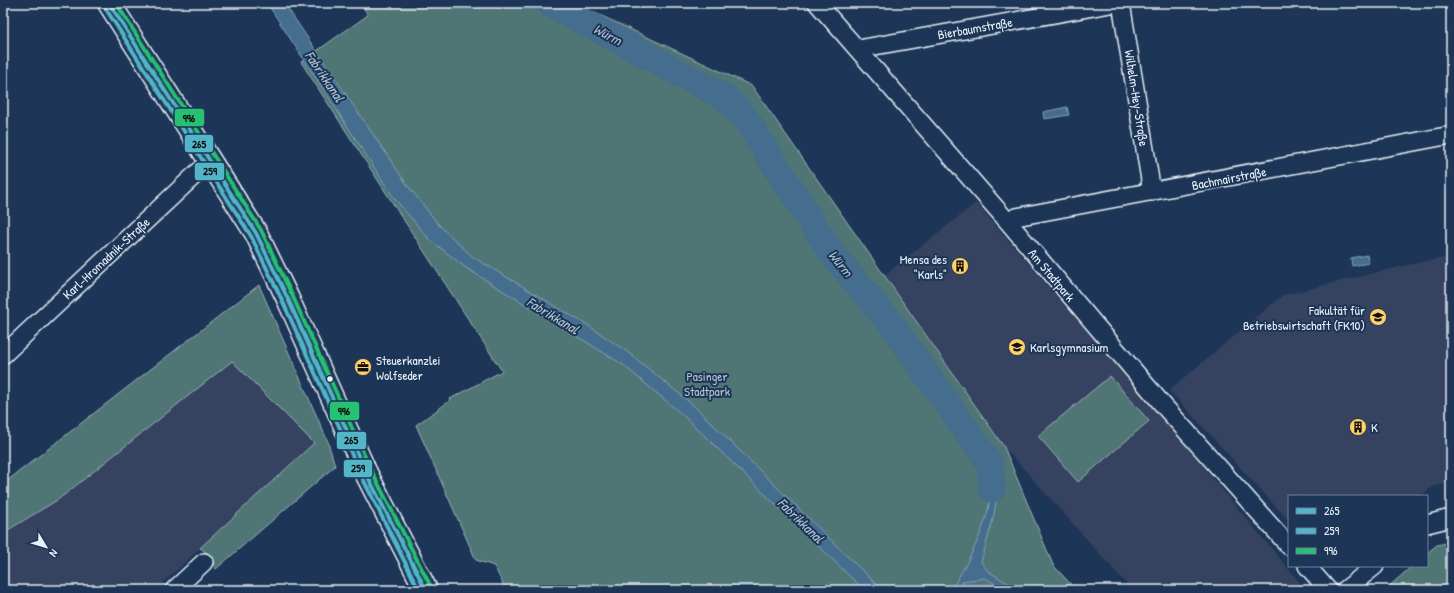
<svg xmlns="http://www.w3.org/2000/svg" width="1454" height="593" viewBox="0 0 1454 593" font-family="'Patrick Hand',sans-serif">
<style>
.built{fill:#344360}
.green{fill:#4f7475;stroke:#9cb2b6}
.water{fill:#456d8d;stroke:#86a2b8}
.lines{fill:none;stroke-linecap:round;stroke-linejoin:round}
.river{stroke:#456d8d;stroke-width:27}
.minor-casing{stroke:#e8f1f8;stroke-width:20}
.major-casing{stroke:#e8f1f8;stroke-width:25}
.minor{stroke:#1d3557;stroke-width:17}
.major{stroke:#1d3557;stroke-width:22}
.bus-1-casing{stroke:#1d3557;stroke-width:7}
.bus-2-casing{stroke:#1d3557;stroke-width:7}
.bus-3-casing{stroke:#1d3557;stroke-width:7}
.bus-1{stroke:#53b5c8;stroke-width:4}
.bus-2{stroke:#53b5c8;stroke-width:4}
.bus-3{stroke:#26c172;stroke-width:4}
.bus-dot{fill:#e8f1f8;stroke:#1d3557;stroke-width:1.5}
.labels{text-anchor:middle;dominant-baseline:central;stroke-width:4;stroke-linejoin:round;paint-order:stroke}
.street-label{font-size:13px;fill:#e8f1f8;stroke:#1d3557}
.poi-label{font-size:13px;fill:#e8f1f8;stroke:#1d3557;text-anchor:start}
.park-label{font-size:13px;fill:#b2c5ca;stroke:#1d3557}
.water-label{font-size:14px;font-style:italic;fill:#afc3d3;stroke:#1d3557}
.line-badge{stroke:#1d3557;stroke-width:1.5}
.pale-badge-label{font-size:11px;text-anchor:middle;font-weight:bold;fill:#111}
</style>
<rect width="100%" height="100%" fill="#1d3557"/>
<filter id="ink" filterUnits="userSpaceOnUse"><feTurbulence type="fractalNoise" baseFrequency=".025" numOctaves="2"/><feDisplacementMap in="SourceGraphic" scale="8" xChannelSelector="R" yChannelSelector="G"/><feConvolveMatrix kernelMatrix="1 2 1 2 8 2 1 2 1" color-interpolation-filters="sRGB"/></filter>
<g filter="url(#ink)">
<path class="built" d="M976,203L1151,404L1306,590H1132L1004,447L883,276Z
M1451,256V483L1432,487L1421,496H1289V521L1169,390L1283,295L1403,266Z
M232,360L314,443L155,590H3V533L59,499Z"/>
<path class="green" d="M361,3H574L752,86L1004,447L1053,565L1076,590H506L494,566L476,560L416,425L451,400L450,399L502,371L301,62L368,15Z
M259,285L328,442L335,466L216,569L207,553L200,548L314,443L232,361L59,499L3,533V484Z
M1110,376L1149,421L1078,482L1038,436Z
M1451,542V590H1385L1412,566H1427V553L1437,545Z"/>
<path class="water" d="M267,3H284L408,186L439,225L473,257L589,326L629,353L693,405L882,590H864L685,417L622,364L466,268L429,239L394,198Z
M1067,107L1069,115L1044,119L1043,112Z
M1367,255L1369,263L1352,266L1351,258Z
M987,452C1007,490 991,524 981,562L988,571L1019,590H1006L985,578L963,581L959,590H951C968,563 995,513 990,481C988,473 983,465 981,458Z"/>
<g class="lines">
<path class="river" d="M549,3L726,98L745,118L833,255L889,321L990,464L992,489"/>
<g class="minor-casing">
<path id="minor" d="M817,3L1009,223L1163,405L1289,546
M1121,3L1152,192
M858,49L1116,3
M1009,223L1016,217L1451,135
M3,355L197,173L211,163
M1427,524L1451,518
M1307,566L1328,590
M174,590L204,562
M1345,590L1375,566"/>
</g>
<g class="major-casing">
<path id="major" d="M109,3L256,233L288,299L366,473L426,590"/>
</g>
<use href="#minor" class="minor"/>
<use href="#major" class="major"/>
<g class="bus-1-casing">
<path id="bus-1" d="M109,3L256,233L288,299L366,473L426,590"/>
</g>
<g class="bus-2-casing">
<path id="bus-2" d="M104,6L251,236L283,302L361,475L419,590"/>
</g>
<g class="bus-3-casing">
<path id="bus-3" d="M116,3L261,230L293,297L371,470L431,587"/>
</g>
<use href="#bus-1" class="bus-1"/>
<use href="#bus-2" class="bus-2"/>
<use href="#bus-3" class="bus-3"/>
</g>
</g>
<defs>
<g id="building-disc" transform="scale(0.9)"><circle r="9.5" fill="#ffd166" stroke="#1d3557"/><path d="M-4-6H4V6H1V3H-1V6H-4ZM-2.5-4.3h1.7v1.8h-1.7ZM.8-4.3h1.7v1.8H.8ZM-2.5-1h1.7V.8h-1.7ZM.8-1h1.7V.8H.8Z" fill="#111"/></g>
<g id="university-disc" transform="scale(0.9)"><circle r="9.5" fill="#ffd166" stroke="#1d3557"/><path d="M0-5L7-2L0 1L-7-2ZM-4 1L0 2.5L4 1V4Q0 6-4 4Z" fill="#111"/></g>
<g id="school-disc" transform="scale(0.9)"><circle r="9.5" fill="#ffd166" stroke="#1d3557"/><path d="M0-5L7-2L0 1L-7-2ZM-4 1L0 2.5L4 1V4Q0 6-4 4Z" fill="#111"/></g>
<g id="office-disc" transform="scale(0.9)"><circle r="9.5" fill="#ffd166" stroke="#1d3557"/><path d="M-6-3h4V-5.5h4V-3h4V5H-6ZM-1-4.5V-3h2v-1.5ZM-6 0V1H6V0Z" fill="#111"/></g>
</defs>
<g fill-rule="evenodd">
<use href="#building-disc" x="960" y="266"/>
<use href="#university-disc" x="1378" y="317"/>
<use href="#school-disc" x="1017" y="347"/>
<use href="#office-disc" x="363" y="367"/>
<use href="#building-disc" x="1358" y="427"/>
</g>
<circle class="bus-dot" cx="330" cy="379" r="3.5"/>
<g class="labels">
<g class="street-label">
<text transform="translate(975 28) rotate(-10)">Bierbaumstraße</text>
<text transform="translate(1137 98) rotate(81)">Wilhelm-Hey-Straße</text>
<text transform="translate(1229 178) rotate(-11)">Bachmairstraße</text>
<text transform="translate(106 258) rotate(-43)">Karl-Hromadnik-Straße</text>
<text transform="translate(1052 275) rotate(50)">Am Stadtpark</text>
</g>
<g class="poi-label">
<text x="947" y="259" text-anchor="end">Mensa des<tspan x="947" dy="15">"Karls"</tspan></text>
<text x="1365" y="310" text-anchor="end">Fakultät für<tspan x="1365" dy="15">Betriebswirtschaft (FK10)</tspan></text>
<text x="1030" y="347">Karlsgymnasium</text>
<text x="376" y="360">Steuerkanzlei<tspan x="376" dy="15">Wolfseder</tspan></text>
<text x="1371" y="427">K</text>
</g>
<g class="park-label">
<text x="707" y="376">Pasinger<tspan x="707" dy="15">Stadtpark</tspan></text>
</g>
<g class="water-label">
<text transform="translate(608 34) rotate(28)">Würm</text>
<text transform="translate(325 76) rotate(56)">Fabrikkanal</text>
<text transform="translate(841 263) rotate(51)">Würm</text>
<text transform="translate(553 315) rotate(31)">Fabrikkanal</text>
<text transform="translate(801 520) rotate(44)">Fabrikkanal</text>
</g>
</g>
<g class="line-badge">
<rect x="174" y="108" width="31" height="19" rx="4" fill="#26c172"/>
<rect x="184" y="134" width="30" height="19" rx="4" fill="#53b5c8"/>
<rect x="194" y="162" width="31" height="19" rx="4" fill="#53b5c8"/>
<rect x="329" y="401" width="31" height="20" rx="4" fill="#26c172"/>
<rect x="336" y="431" width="31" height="19" rx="4" fill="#53b5c8"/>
<rect x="343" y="459" width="30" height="19" rx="4" fill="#53b5c8"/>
</g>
<g class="pale-badge-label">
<text x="189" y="122">996</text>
<text x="199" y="148">265</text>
<text x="210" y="175">259</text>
<text x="344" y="415">996</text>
<text x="351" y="444">265</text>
<text x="358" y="472">259</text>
</g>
<rect width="1454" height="593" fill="none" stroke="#1d3557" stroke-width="16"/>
<rect x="8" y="8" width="1438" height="577" fill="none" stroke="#e8f1f8" stroke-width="1.5" filter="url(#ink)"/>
<rect x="1288" y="495" width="140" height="72" fill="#1d3557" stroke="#6e8097"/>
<rect x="1296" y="508" width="20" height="6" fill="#53b5c8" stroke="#6e8097"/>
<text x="1324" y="515" font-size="12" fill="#e8f1f8">265</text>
<rect x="1296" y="528" width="20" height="6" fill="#53b5c8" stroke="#6e8097"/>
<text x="1324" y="535" font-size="12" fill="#e8f1f8">259</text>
<rect x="1296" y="548" width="20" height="6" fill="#26c172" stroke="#6e8097"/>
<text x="1324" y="555" font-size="12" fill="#e8f1f8">996</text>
<g transform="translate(46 547) rotate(128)" stroke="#1d3557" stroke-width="3" paint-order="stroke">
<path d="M0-3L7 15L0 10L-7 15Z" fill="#e8f1f8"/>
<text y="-6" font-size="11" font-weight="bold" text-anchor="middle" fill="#e8f1f8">N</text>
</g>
</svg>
